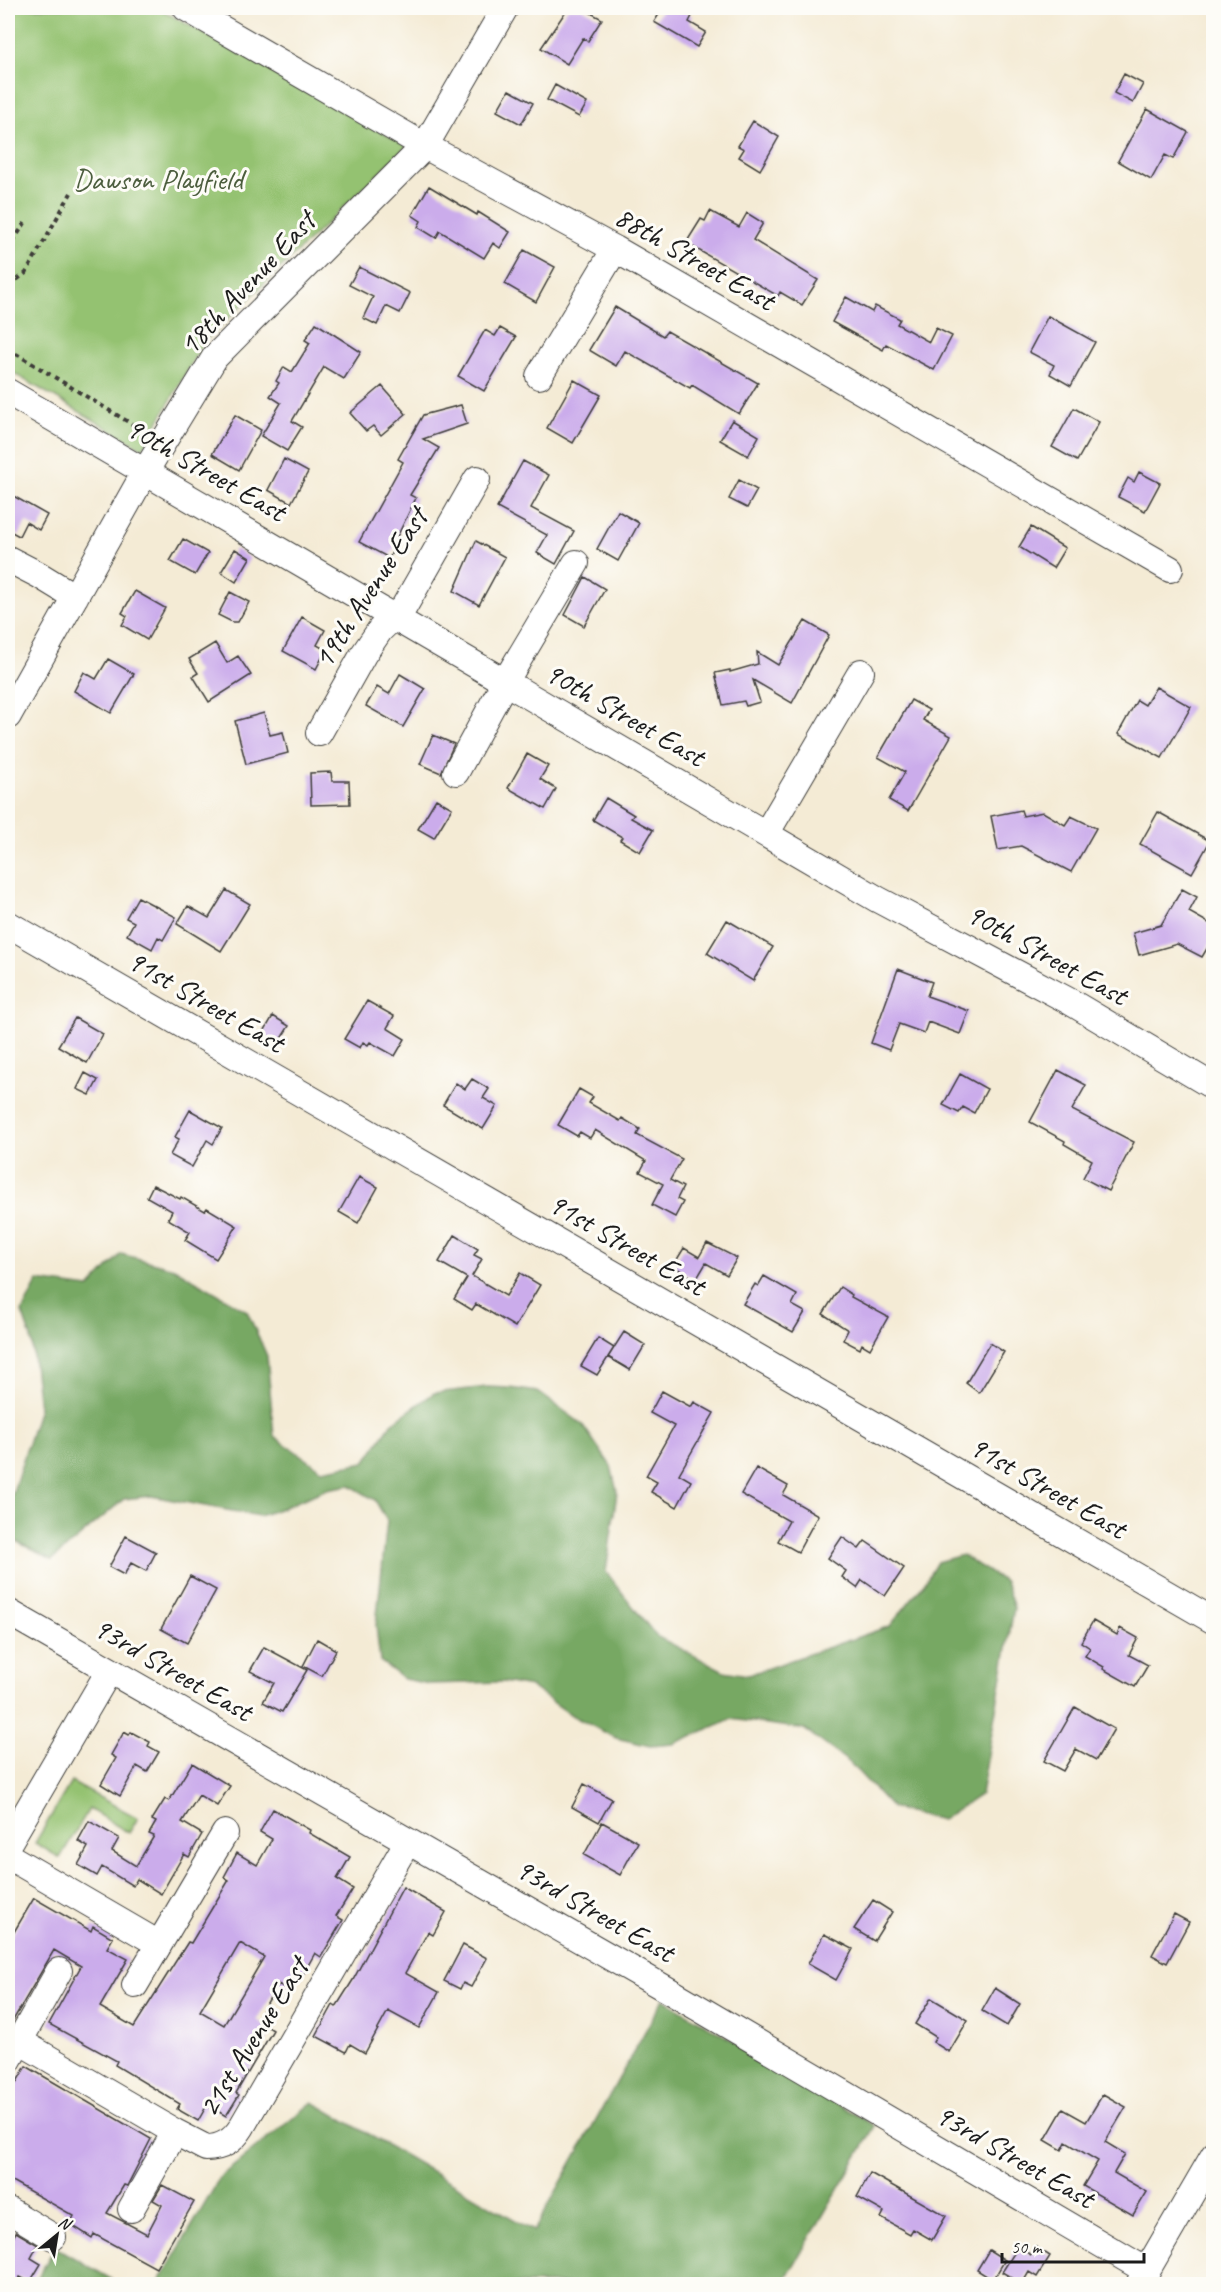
<svg xmlns="http://www.w3.org/2000/svg" width="1221" height="2292" viewBox="0 0 1221 2292" font-family="Caveat,sans-serif">
<style>
.green{fill:#94c271;stroke:#586f46;stroke-width:1.5}
.forest{fill:#77a863;stroke:#4a6240;stroke-width:1.5}
.building{fill:#cbaceb;fill-rule:evenodd}
.lines{fill:none;stroke-linecap:round;stroke-linejoin:round}
.minor-casing{stroke:#3c3b38;stroke-width:28}
.path{stroke:#3c3b38;stroke-width:4;stroke-dasharray:4.5 4.5;stroke-linecap:butt}
.minor{stroke:#fff;stroke-width:26}
.labels{text-anchor:middle;dominant-baseline:central;stroke-width:6;stroke-linejoin:round;paint-order:stroke}
.park-label{font-size:30px;fill:#4c5e3e;stroke:#fdfcf7}
.street-label{font-size:30px;fill:#1c1c1c;stroke:#fdfcf7}
</style>
<rect width="100%" height="100%" fill="#fdfcf7"/>
<filter id="ink" filterUnits="userSpaceOnUse"><feTurbulence type="fractalNoise" baseFrequency=".0167" numOctaves="2"/><feDisplacementMap in="SourceGraphic" scale="12" xChannelSelector="R" yChannelSelector="G"/><feConvolveMatrix kernelMatrix="1 2 1 2 8 2 1 2 1" color-interpolation-filters="sRGB"/></filter>
<filter id="wash" filterUnits="userSpaceOnUse"><feTurbulence type="fractalNoise" baseFrequency=".008" numOctaves="4" result="noise"/><feDisplacementMap in="SourceGraphic" scale="24" xChannelSelector="R" yChannelSelector="G"/><feGaussianBlur stdDeviation="1.35" result="paint"/><feColorMatrix in="noise" values="0 0 0 0 0 0 0 0 0 0 0 0 0 0 0 0 0 1.4 0 .05"/><feComposite in="paint" operator="in"/></filter>
<g filter="url(#wash)">
<rect width="100%" height="100%" fill="#f4ebd5"/>
<path class="green" d="M8,8H158L407,146L203,343L143,449L8,370Z
M71,1782L138,1818L129,1833L89,1809L60,1858L35,1843Z"/>
<path class="forest" d="M121,1254L174,1268L247,1311L267,1356L274,1436L322,1470L365,1462L392,1423L434,1393L487,1387L510,1388L538,1392L582,1424L611,1466L617,1492L606,1572L656,1636L724,1671L748,1675L890,1626L925,1582L937,1562L962,1555L1005,1582L1014,1608L981,1794L942,1820L892,1808L850,1763L804,1729L731,1719L673,1744L650,1746L616,1738L573,1716L531,1687L503,1682L429,1684L404,1679L380,1661L376,1625L387,1521L375,1500L350,1485L327,1489L282,1508L259,1516L151,1496L124,1499L52,1560L8,1537V1508L39,1408L31,1338L22,1312L38,1281L89,1288Z
M663,1999L875,2126L783,2284H158L221,2176L313,2102L534,2231Z
M55,2247L120,2284H34Z"/>
<g id="blocks">
<path class="building" d="M568,8H582L602,19L588,41L583,38L567,64L541,48Z
M663,8H678L692,16L689,22L706,32L697,47L654,22Z
M1124,74L1143,84L1133,103L1114,93Z
M555,85L587,103L579,117L547,100Z
M509,90L533,103L521,124L497,111Z
M1147,109L1188,132L1173,159L1165,155L1151,180L1118,161Z
M753,121L779,137L760,170L739,157L744,149L738,146Z
M429,186L477,215L478,212L510,232L500,248L493,243L484,258L440,231L436,238L418,227L421,221L412,215Z
M710,211L739,227L747,213L763,223L753,240L818,280L802,305L780,292L778,296L686,243L701,219L705,221Z
M524,250L555,267L536,302L505,284Z
M359,267L410,293L400,313L386,306L377,325L363,318L373,297L349,285Z
M846,297L872,312L875,306L900,319L897,324L929,342L936,328L952,336L934,370L886,344L883,350L832,322Z
M615,307L663,336L667,331L758,383L739,414L692,385L690,388L625,351L616,366L589,350Z
M1048,316L1095,342L1071,386L1050,374L1054,365L1029,352Z
M316,323L361,352L344,379L324,367L292,421L302,427L287,451L261,436L281,403L270,396L279,383L276,381L284,367L292,372L310,343L305,340Z
M500,328L516,337L484,391L458,376L485,330L495,336Z
M574,380L601,395L573,443L547,428Z
M382,386L406,414L381,435L373,426L366,431L350,413Z
M461,405L467,424L423,439L439,448L410,495L416,498L396,539L398,540L389,558L359,542L403,462L398,459L423,415Z
M1074,408L1099,422L1077,461L1052,447Z
M235,415L261,430L239,470L212,454Z
M732,420L759,436L748,456L720,440Z
M284,459L308,472L291,503L268,490Z
M523,461L549,475L531,508L574,531L556,564L537,553L547,535L497,508Z
M1139,472L1160,483L1145,511L1118,497L1128,478L1134,482Z
M739,480L757,490L747,508L729,499Z
M8,493L47,515L39,530L26,522L19,536L8,530Z
M618,511L639,523L618,561L597,549Z
M1031,527L1065,548L1053,568L1019,547Z
M183,539L208,553L195,575L170,561Z
M476,541L505,557L479,605L454,591Z
M235,549L250,558L236,582L221,572Z
M585,577L605,589L584,626L565,615Z
M135,591L165,608L147,640L122,625L127,616L122,613Z
M230,592L249,602L238,622H232L218,615Z
M302,617L325,630L317,645L326,650L316,669L283,651Z
M805,621L829,635L792,703L753,680L760,702L746,706L744,701L723,705L715,673L730,670V672L758,664L757,652L778,665Z
M215,643L227,663L238,656L251,675L209,702L193,676L198,673L189,659Z
M108,659L134,674L111,713L74,691L84,672L96,679Z
M400,674L425,689L403,727L366,706L377,687L389,694Z
M1156,687L1191,707L1162,758L1118,734L1137,700L1145,705Z
M911,700L929,710L923,720L951,736L908,811L889,800L905,772L878,757Z
M264,713L270,735L283,732L288,753L246,764L235,721Z
M433,735L454,744L441,773L420,764Z
M527,754L548,766L540,779L556,789L545,809L508,788Z
M331,772L332,781H349L350,804L311,805L310,773Z
M606,798L634,815L631,818L653,830L640,852L620,840L622,837L593,820Z
M436,799L452,808L434,838L418,829Z
M1021,810L1023,816L1043,812L1065,825L1071,816L1096,828L1071,872L1021,846L998,850L991,816Z
M1158,812L1210,841L1192,873L1140,844Z
M1182,889L1197,897L1189,912L1214,926V937L1202,957L1177,944L1139,955L1133,933L1161,925Z
M226,890L250,904L221,951L177,924L188,906L209,918Z
M138,897L176,917L163,940L158,937L152,949L127,935L134,922L126,918Z
M727,920L773,947L753,981L707,953Z
M898,969L932,982L927,996L969,1011L960,1034L928,1022L924,1033L899,1024L889,1050L871,1043Z
M367,1001L394,1016L387,1028L405,1039L395,1056L370,1042L368,1045L363,1042L360,1048L344,1039Z
M273,1016L289,1026L277,1045L262,1035Z
M75,1018L103,1034L87,1063L58,1046Z
M1058,1070L1086,1085L1072,1110L1134,1142L1108,1191L1083,1178L1092,1160L1064,1144L1065,1141L1030,1122Z
M85,1073L98,1080L90,1095L77,1089Z
M960,1074L987,1089L974,1113L963,1107L959,1113L943,1105Z
M472,1079L489,1089L483,1098L497,1106L483,1129L443,1105L456,1083L465,1089Z
M579,1089L593,1097L589,1103L620,1121L622,1118L640,1129L637,1135L682,1159L670,1180L683,1187L677,1199L683,1202L675,1217L652,1205L663,1184L640,1172L646,1161L595,1130L590,1138L580,1132L577,1136L558,1125Z
M190,1110L222,1128L213,1144L207,1140L192,1167L170,1155L179,1139L175,1137Z
M359,1177L378,1187L358,1223L339,1212Z
M153,1185L180,1199L181,1197L205,1211L207,1208L237,1226L216,1259L185,1240L190,1232L168,1219L172,1211L147,1197Z
M455,1235L478,1249L474,1255L482,1259L472,1276L506,1296L520,1273L540,1285L515,1327L476,1304L472,1310L454,1299L467,1278L439,1262Z
M707,1243L737,1258L727,1275L706,1263L696,1280L673,1266L684,1248L699,1257Z
M764,1276L797,1295L792,1305L805,1312L793,1332L743,1304L755,1284L758,1286Z
M840,1287L852,1295L851,1297L888,1317L870,1349L862,1344L860,1349L843,1340L848,1330L823,1314Z
M624,1332L645,1345L630,1370L608,1357Z
M598,1338L614,1348L597,1375L581,1366Z
M990,1343L1004,1352L979,1393L966,1383Z
M662,1391L691,1407L694,1402L714,1413L679,1474L691,1481L677,1507L651,1492L657,1482L646,1476L674,1426L650,1413Z
M756,1468L788,1486L783,1495L818,1515L798,1552L778,1541L789,1521L741,1494Z
M126,1536L156,1552L146,1571L131,1563L124,1575L109,1567Z
M842,1537L859,1549L865,1541L904,1568L885,1596L862,1580L857,1588L842,1577L846,1571L828,1558Z
M190,1576L216,1590L187,1643L161,1629Z
M1093,1621L1117,1635L1120,1628L1138,1638L1129,1655L1148,1665L1135,1687L1103,1669L1104,1667L1085,1656L1090,1648L1081,1642Z
M317,1639L336,1650L322,1676L303,1666Z
M264,1647L307,1670L282,1712L263,1702L274,1683L250,1671Z
M1075,1707L1114,1729L1096,1760L1076,1749L1063,1771L1044,1761Z
M124,1732L129,1735L131,1732L150,1742L148,1746L159,1752L147,1772L137,1766L120,1796L101,1784L116,1758L111,1755Z
M192,1763L230,1786L217,1806L199,1795L182,1822L202,1834L189,1857L184,1854L161,1894L137,1879L133,1886L102,1867L97,1876L78,1865L88,1847L78,1841L89,1821L119,1838L112,1851L136,1866L154,1836L149,1834L156,1822L152,1820L165,1799L169,1801Z
M584,1784L612,1799L599,1822L572,1807Z
M273,1809L310,1830L309,1833L350,1857L337,1879L353,1889L336,1916L343,1920L321,1957L315,1953L301,1978L295,1975L287,1989L278,1984L257,2020L273,2030L236,2093L239,2095L226,2116L207,2105L198,2121L177,2109L180,2104L115,2065L117,2061L49,2024L81,1966L54,1950L8,2029V1942L34,1898L91,1931L93,1926L113,1938L107,1948L128,1959L100,2007L134,2027L188,1942L191,1943L229,1880L224,1877L237,1853L257,1865L272,1839L260,1832ZM240,1943L264,1957L224,2025L200,2011Z
M602,1822L638,1842L620,1875L584,1855Z
M403,1887L446,1912L433,1935L428,1932L405,1973L439,1992L419,2028L388,2011L365,2053L350,2044L346,2052L316,2036L333,2005L336,2007L353,1980Z
M873,1900L892,1912L874,1941L854,1929Z
M1174,1914L1189,1922L1167,1963L1152,1955Z
M824,1934L853,1949L836,1980L808,1964Z
M463,1945L487,1958L471,1987L463,1983L460,1989L444,1981Z
M995,1988L1020,2004L1007,2026L982,2011Z
M931,1998L968,2020L949,2052L933,2042L936,2037L915,2024Z
M26,2066L151,2139L127,2186L124,2185L107,2213L147,2234L162,2205L153,2200L162,2185L194,2202L156,2268L94,2234L92,2238L70,2224L74,2216L8,2179V2097Z
M1103,2094L1126,2107L1105,2142L1125,2154L1114,2173L1147,2192L1133,2215L1083,2186L1098,2161L1066,2142L1062,2150L1045,2140L1063,2109L1086,2122Z
M870,2173L946,2216L932,2240L913,2229L910,2234L881,2218L884,2212L857,2197Z
M16,2232L38,2245L31,2258L41,2264L30,2282L20,2277L15,2284H8V2248Z
M1018,2247L1031,2255L1036,2247L1050,2256L1037,2277L1029,2272L1022,2284L1002,2272Z
M989,2250L1005,2260L993,2280L977,2270Z"/>
</g>
</g>
<g filter="url(#ink)">
<use href="#blocks" fill-opacity="0" stroke="#3c3b38" stroke-width="1.5"/>
<g class="lines">
<g class="minor-casing">
<path id="minor" d="M186,8L425,146L615,249L1170,569
M539,376L615,249
M8,392L877,899L1069,1001L1214,1087
M8,559L39,575L75,597
M8,716L145,472L215,357L425,146L505,8
M319,733L363,655L380,630L404,607L477,479
M456,772L505,682L576,563
M766,834L861,672
M8,924L1214,1621
M8,1612L673,1993L1147,2271
M8,1844L109,1671
M8,1856L159,1944
M135,1985L225,1833
M19,2041L175,2132L206,2148C221,2148 233,2141 241,2128L408,1841
M8,2061L59,1971
M131,2209L175,2132
M8,2210L53,2237
M1139,2284L1214,2155"/>
</g>
<path class="path" d="M8,249L25,223
M8,281L18,279L26,273L71,193
M8,349L140,429"/>
<use href="#minor" class="minor"/>
</g>
</g>
<g class="labels">
<g class="park-label">
<text x="158" y="179">Dawson Playfield</text>
</g>
<g class="street-label">
<text transform="translate(695 258) rotate(30)">88th Street East</text>
<text transform="translate(247 283) rotate(-47)">18th Avenue East</text>
<text transform="translate(206 469) rotate(30)">90th Street East</text>
<text transform="translate(370 588) rotate(-57)">19th Avenue East</text>
<text transform="translate(625 714) rotate(30)">90th Street East</text>
<text transform="translate(1047 954) rotate(29)">90th Street East</text>
<text transform="translate(206 1001) rotate(30)">91st Street East</text>
<text transform="translate(627 1244) rotate(30)">91st Street East</text>
<text transform="translate(1048 1487) rotate(30)">91st Street East</text>
<text transform="translate(173 1669) rotate(30)">93rd Street East</text>
<text transform="translate(595 1910) rotate(30)">93rd Street East</text>
<text transform="translate(253 2037) rotate(-58)">21st Avenue East</text>
<text transform="translate(1015 2156) rotate(30)">93rd Street East</text>
</g>
</g>
<rect width="1221" height="2292" fill="none" stroke="#fdfcf7" stroke-width="30"/>
<g transform="translate(57 2235) rotate(30)" stroke="#fdfcf7" stroke-width="4.5" paint-order="stroke">
<path d="M0-4.5L10 22L0 15L-10 22Z" fill="#1c1c1c"/>
<text y="-9" font-size="16" font-weight="bold" text-anchor="middle" fill="#1c1c1c">N</text>
</g>
<path d="M1002 2253v9h142v-9" fill="none" stroke="#1c1c1c" stroke-width="3"/>
<text x="1011" y="2253" font-size="18" fill="#1c1c1c" stroke="#fdfcf7" stroke-width="4.5" paint-order="stroke">50 m</text>
</svg>
